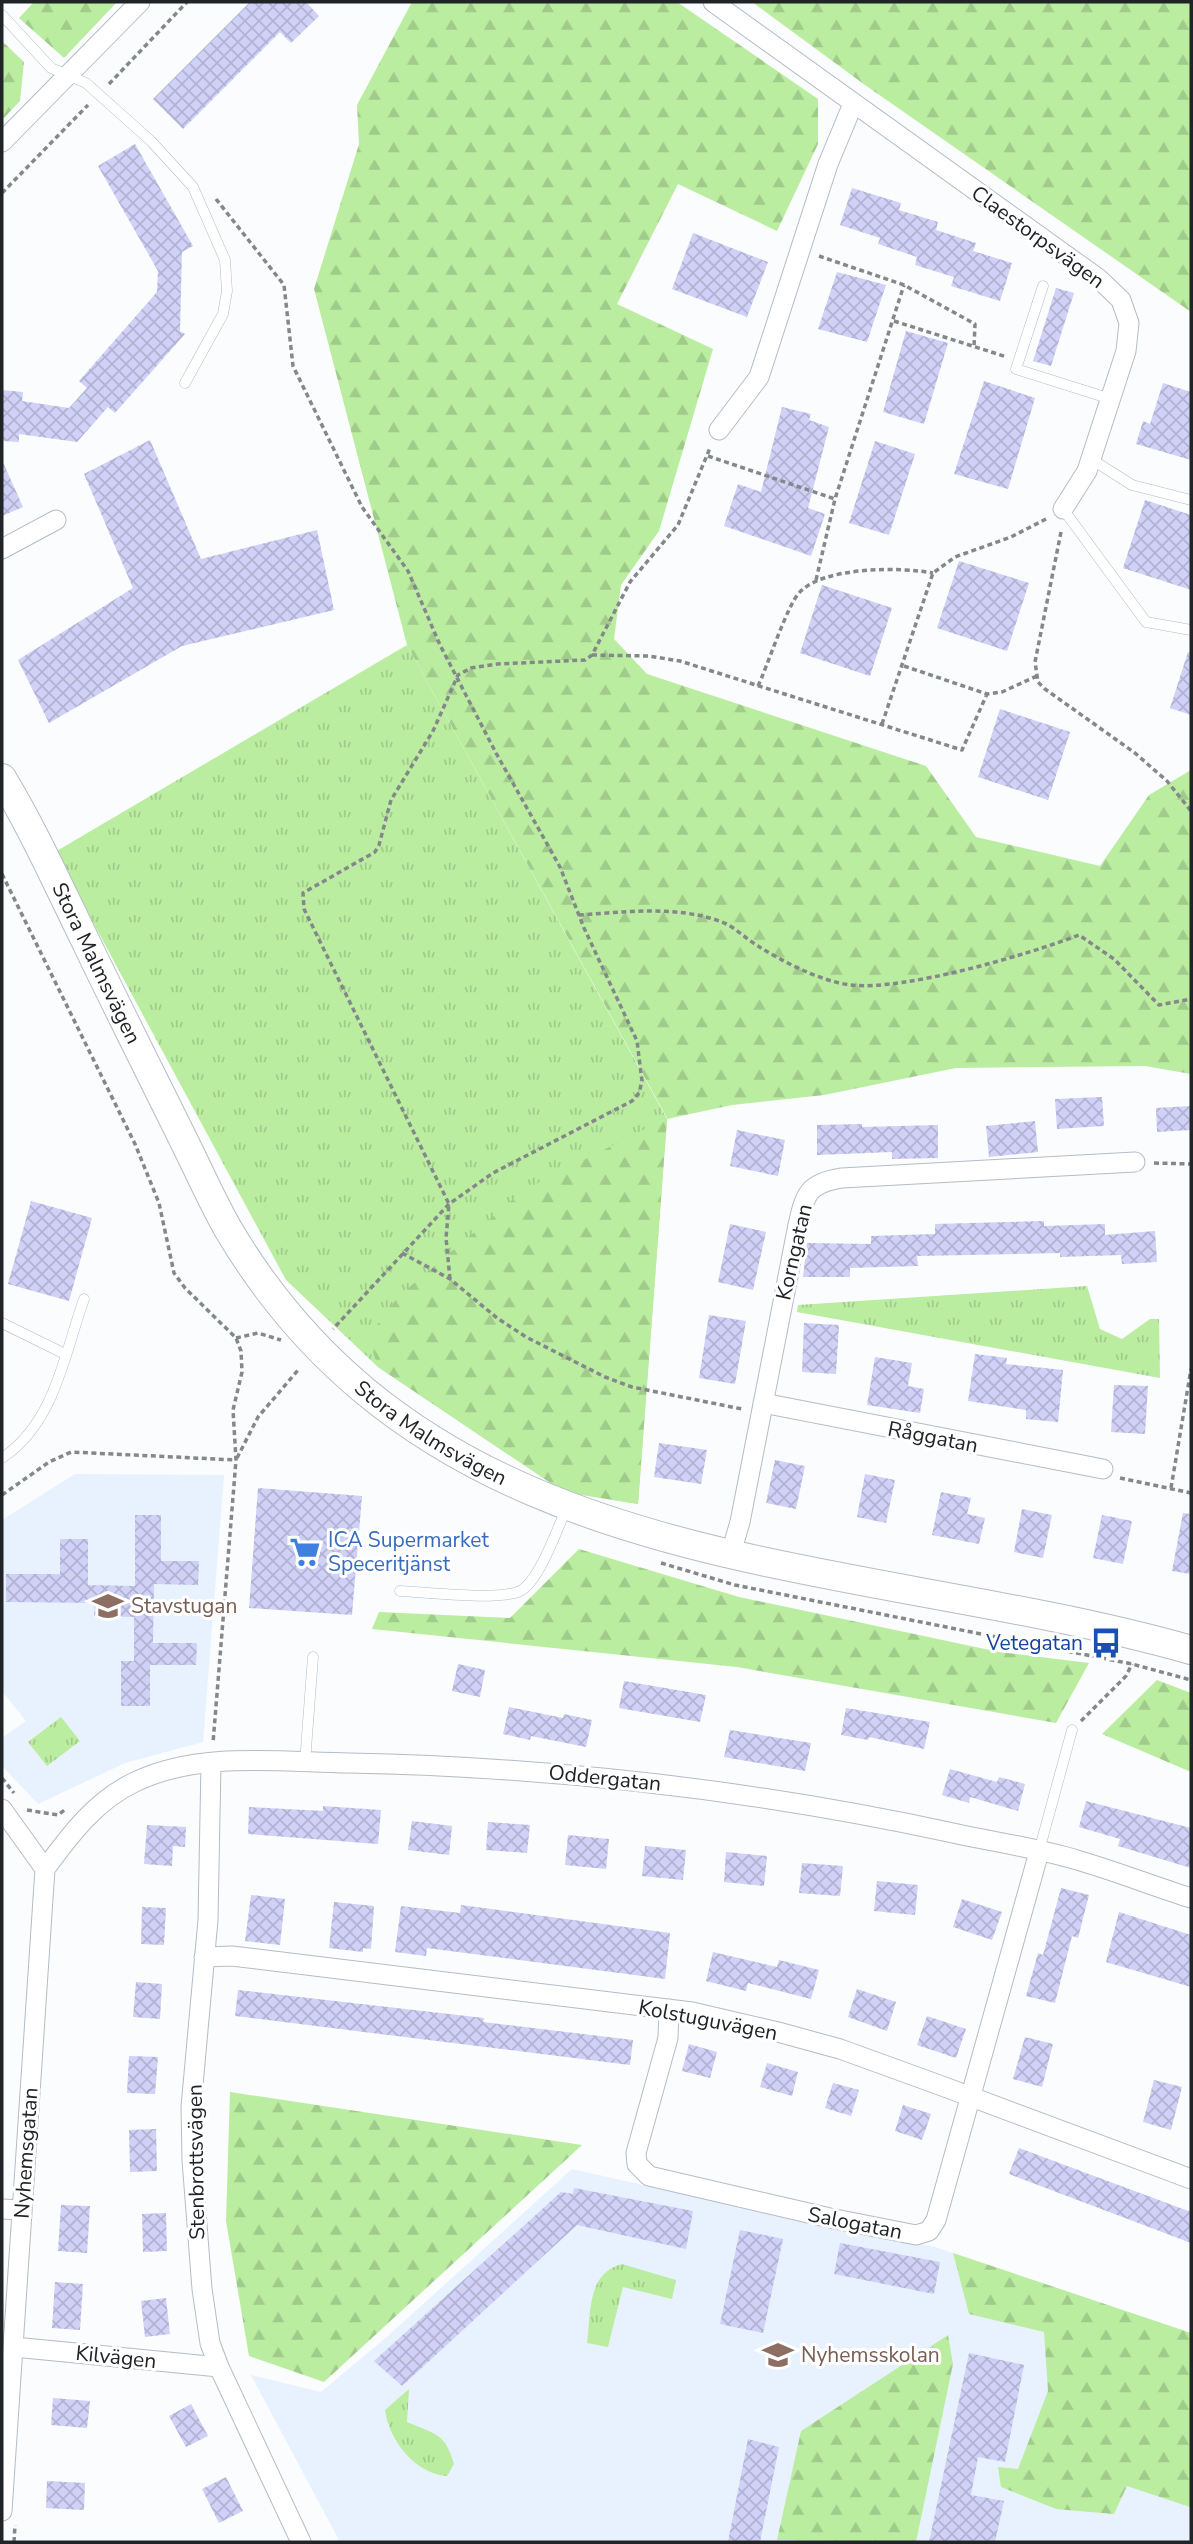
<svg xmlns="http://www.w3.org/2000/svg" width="1193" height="2544" viewBox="0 0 1193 2544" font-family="'Nunito Sans',sans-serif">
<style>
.built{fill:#e7f2fe}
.grass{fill:url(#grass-tufts)}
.forest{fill:url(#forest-firs)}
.building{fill:url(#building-cross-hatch)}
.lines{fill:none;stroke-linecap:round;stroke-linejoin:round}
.lane-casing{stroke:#b4bcc5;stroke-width:11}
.street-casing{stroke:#b4bcc5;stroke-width:21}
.secondary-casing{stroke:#b4bcc5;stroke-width:30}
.path{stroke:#85888a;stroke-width:3.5;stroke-dasharray:5 3.5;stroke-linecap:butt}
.lane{stroke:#fff;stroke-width:10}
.street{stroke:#fff;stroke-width:19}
.secondary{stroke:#fff;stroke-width:28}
.labels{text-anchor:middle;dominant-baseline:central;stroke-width:6;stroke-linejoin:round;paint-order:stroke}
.street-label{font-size:21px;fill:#212427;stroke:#fff}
.shop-label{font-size:21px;fill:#366cbe;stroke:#fff;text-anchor:start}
.education-label{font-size:21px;fill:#785e54;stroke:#fff;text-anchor:start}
.transit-label{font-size:21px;fill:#164399;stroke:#fff;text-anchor:end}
</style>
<defs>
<pattern id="grass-tufts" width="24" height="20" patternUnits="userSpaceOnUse" patternTransform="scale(1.75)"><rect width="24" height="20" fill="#baeda0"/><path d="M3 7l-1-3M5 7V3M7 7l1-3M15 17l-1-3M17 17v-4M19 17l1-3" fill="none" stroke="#a0cb8a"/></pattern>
<pattern id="forest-firs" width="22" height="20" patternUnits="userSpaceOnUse" patternTransform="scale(1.75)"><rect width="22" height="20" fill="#baeda0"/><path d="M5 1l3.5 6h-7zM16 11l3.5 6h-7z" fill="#a0cb8a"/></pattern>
<pattern id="building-cross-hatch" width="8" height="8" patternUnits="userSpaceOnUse" patternTransform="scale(1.75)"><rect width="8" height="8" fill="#d0d1f6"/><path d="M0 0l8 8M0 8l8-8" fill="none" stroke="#b2b3d3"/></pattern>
</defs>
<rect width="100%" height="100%" fill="#fafcfd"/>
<path class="built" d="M75,1474L224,1475L203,1742L125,1763L38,1804L2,1766V1738L26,1721L2,1691V1520Z
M572,2169L794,2219L935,2247L1191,2333V2542H340L251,2375L321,2392L388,2336Z"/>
<path class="grass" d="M407,645L667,1119L638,1504L564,1492L378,1367L286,1280L55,852Z
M1087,1286L1100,1329L1122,1339L1150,1319H1159L1160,1378L797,1312L798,1305Z
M61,1717L80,1741L47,1766L28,1742Z
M622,2264L676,2280L672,2299L623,2287L608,2347L587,2343C591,2312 587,2273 622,2264Z
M409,2389L407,2422C434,2434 445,2432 454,2464L447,2476C415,2474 389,2440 385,2410Z"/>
<path class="forest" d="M34,2H117L64,58L19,18Z
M412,2H677L818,99V144L777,231L678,184L617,304L713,349L659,531L621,585L614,639L647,674L926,766L976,837L1100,866L1149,795L1191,770V1074L1145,1066L956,1068L824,1095L732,1105L667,1119L638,1504L564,1492L378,1367L368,1337L398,1297L524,1190L667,1118L407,645L314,289L359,144L357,105Z
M752,2H1191V312L865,85Z
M2,41L24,62L20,101L2,120Z
M579,1549L739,1597L999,1652L1089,1663L1056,1723L737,1667L372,1629L379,1612L510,1618Z
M1157,1680L1191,1693V1772L1102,1734Z
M230,2092L582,2145L324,2382L249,2356L226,2221Z
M953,2253L1191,2333L1190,2507L1127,2486L1114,2514L1056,2509L1001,2487L998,2467L1018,2469L1048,2391L1044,2332L969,2314Z
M948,2335L953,2364L916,2542L777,2540L801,2431Z"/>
<path class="building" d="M250,2H306L319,16L291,43L280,32L183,129L153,99Z
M135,144L193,246L182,252L180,331L185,334L115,413L108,407L77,442L19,434V442L2,441V390L23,392L22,401L69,408L87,388L79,381L157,292L158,271L98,166Z
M852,188L901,203L899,210L938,222L936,230L976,243L973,251L1012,263L1000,301L951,286L954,277L915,265L917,257L878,244L880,238L840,225Z
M693,233L768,262L747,317L672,289Z
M837,272L886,285L867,342L818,329Z
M1056,288L1074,293L1051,366L1033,361Z
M906,331L948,343L924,424L883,412Z
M984,381L1035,398L1008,489L954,474Z
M1163,383L1191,392V460L1136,444L1143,421L1150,424Z
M782,407L811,414L809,420L829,427L808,508L825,514L811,556L724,526L738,484L761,492Z
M150,440L201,559L317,530L334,610L182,646L49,723L18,660L133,588L84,474Z
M875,441L915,454L889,535L849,523Z
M2,460L23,507L2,516Z
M1145,500L1191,515V590L1123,568Z
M959,561L1029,583L1007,651L937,628Z
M822,585L892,608L870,676L800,653Z
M1188,652L1191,653V715L1170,708Z
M1000,709L1070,732L1048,800L978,777Z
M1102,1097L1104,1126L1057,1129L1055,1099Z
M1191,1106V1130L1157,1132L1156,1108Z
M1035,1121L1038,1152L989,1157L986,1126Z
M862,1124V1127L938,1125V1158L892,1159V1152L817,1155V1125Z
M737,1130L785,1140L778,1176L730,1166Z
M31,1201L92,1218L69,1301L8,1284Z
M1044,1221V1226L1105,1224V1235L1155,1231L1157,1262L1122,1264L1121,1255L1060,1257V1253L917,1256L918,1266L850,1268V1277H803L807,1243L871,1244V1236L935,1234V1224Z
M730,1224L766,1232L753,1290L718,1282Z
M709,1315L746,1321L735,1384L699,1378Z
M804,1323L839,1325L836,1374L802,1372Z
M975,1354L1007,1358L1006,1364L1063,1370L1058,1422L1026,1419V1410L968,1401Z
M875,1357L912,1363L908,1386L924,1389L920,1413L867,1405Z
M1114,1385L1148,1386L1145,1434L1111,1432Z
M659,1443L707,1450L701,1484L654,1477Z
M775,1460L805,1466L796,1509L766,1503Z
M865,1474L895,1480L886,1523L857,1517Z
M258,1488L362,1496L352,1615L249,1608Z
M941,1492L971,1498L967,1514L985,1518L979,1544L932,1535Z
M1022,1509L1052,1515L1043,1558L1014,1552Z
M1183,1513L1191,1514V1574L1172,1571Z
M135,1515H161V1561H199L198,1585L154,1584L153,1643H197L196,1665H150V1706H121V1661H134V1617L94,1616L95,1603L6,1602V1574H60V1539H88V1585L135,1586Z
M1102,1515L1132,1521L1123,1564L1093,1558Z
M458,1664L485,1670L480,1697L452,1691Z
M624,1681L706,1695L700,1722L619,1708Z
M509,1707L563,1718L564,1714L592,1720L586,1747L531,1736L530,1740L503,1734Z
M846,1708L930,1722L924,1749L869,1737L868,1740L841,1735Z
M730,1730L811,1743L805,1771L724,1757Z
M950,1769L997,1782L999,1777L1025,1784L1018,1811L970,1797L969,1803L942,1795Z
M1086,1801L1191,1828V1868L1118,1846L1120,1839L1079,1827Z
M323,1806L381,1810L378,1844L248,1834L249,1807L323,1811Z
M412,1821L452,1826L449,1855L408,1850Z
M488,1822L530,1825L527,1853L486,1850Z
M147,1825L186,1827L185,1847L173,1846L172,1866L144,1864Z
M568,1835L609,1839L606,1869L565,1865Z
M645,1846L686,1850L683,1880L642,1876Z
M726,1852L767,1856L764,1886L724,1882Z
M802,1863L843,1866L840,1896L799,1893Z
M877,1881L918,1885L915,1915L874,1911Z
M1061,1888L1089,1895L1078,1938L1072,1936L1055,2003L1026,1996L1038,1953L1043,1955Z
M251,1895L285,1899L280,1945L245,1941Z
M962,1899L1002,1912L992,1940L953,1927Z
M334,1902L374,1906L371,1949L363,1948V1952L329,1948Z
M461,1905L670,1933L665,1979L427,1948L426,1956L395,1952L401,1906L460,1913Z
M142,1907L166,1908L164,1945L141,1944Z
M1119,1912L1191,1935V1987L1106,1962Z
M713,1952L777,1967L779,1960L819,1970L811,1999L748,1983L746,1991L706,1981Z
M136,1982L162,1984L160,2019L133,2017Z
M857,1989L896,2002L887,2031L848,2017Z
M238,1990L484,2018L483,2022L633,2040L630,2065L235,2016Z
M927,2016L966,2029L956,2058L917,2045Z
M1025,2037L1053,2044L1042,2087L1013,2079Z
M689,2044L717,2052L710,2078L682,2071Z
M129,2056L158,2057L155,2094L127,2093Z
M767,2063L798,2072L792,2096L760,2087Z
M1154,2080L1182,2087L1171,2130L1143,2122Z
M833,2083L859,2090L851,2116L825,2108Z
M903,2105L931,2114L922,2140L895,2131Z
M156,2129L157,2171L130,2172L129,2130Z
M1019,2148L1191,2212V2243L1009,2174Z
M574,2188L693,2211L686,2249L577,2225L402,2386L374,2361L561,2192L573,2194Z
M61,2205L90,2206L87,2253L58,2251Z
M166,2213L167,2251L143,2252L142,2214Z
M740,2230L783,2239L763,2333L720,2324Z
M840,2243L940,2262L934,2294L834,2274Z
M55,2282L83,2284L80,2330L52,2328Z
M166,2298L170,2334L145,2337L141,2301Z
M969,2353L1024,2365L1005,2462L978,2457L971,2495L1004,2501L995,2542H929Z
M53,2398L90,2401L87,2428L51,2425Z
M191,2404L208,2436L186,2447L169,2416Z
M748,2439L779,2447L760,2542H728Z
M226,2477L243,2511L219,2523L202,2489Z
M47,2481L85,2483L84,2510L46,2508Z"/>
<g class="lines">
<g class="lane-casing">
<path id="lane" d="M2,15L51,68L86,83L151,141L193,187L225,260L227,291L223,314L185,383
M1043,286L1016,369L1111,399
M1091,459L1132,485L1191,500
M1063,509L1146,622L1191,630
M2,1323L65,1354
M2,1458C55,1423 64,1355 84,1299
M400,1591C425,1592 499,1601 520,1591C539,1582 558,1527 567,1507
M305,1762L313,1657
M1039,1851L1072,1730"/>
</g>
<g class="street-casing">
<path id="street" d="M713,2L1099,279L1121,300L1129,323L1126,351L1087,471L1063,509
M2,142L140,2
M719,430L759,377L828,164L853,104
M2,549L56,520
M763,1403L1103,1469
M731,1553L740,1522L798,1225C805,1194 808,1183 842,1178L1135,1162
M211,1763L208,1920L191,2107L192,2160L202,2289L210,2343L219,2367L301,2542
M2,1809L45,1869L2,2511
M45,1869C70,1835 96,1800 135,1782C199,1751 280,1762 349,1763C553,1767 754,1790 953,1833C994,1842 1037,1848 1077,1860C1115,1871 1153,1886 1191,1898
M204,1957L232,1956L692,2012L778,2032L840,2049L942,2086L1191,2179
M669,2009L668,2038L636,2153L637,2164L649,2176L830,2218L916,2235L929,2231L936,2220L1039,1852
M2,2209L21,2210
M14,2347L219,2367"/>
</g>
<g class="secondary-casing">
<g id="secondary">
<path id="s1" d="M2,778C34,831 59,887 86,942C118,1009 152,1076 185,1143C199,1171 212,1201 228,1229C437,1583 845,1552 1191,1650"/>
</g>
</g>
<path class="path" d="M109,84L187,2
M2,193L88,105
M216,199L284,285L293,366L362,507L408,571L440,645L496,753L560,867L584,928L637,1041L642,1081L639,1093L632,1101L493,1173L449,1204L333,1329
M819,256L904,285L975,324L974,347
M894,321L1007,357
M708,456L835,499
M1061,532L1035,662L1038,682L1045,689L1135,753L1167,781L1191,811
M816,580L835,499L904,285
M592,655L648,656L680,661L962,750L987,694
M904,666L987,694L1002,692L1037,676
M758,686C767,667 787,606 799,593C823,566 901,567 933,573
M882,724L933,573L955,557L1011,537L1046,519
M2,874L135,1144L159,1203L174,1273L185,1288L236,1338L241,1351L242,1372L233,1410L236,1460L213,1743
M579,915C626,912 677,905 722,922C735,927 746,939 758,946C784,962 819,981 851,985C904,991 1027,955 1079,935L1114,959L1159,1005L1191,999
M1154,1163L1191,1164
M402,1253L450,1279L497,1318L526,1337L605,1377L632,1387L742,1409
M450,1279L446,1238L449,1204L304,909L303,893L375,852L379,845L391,800L433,731L458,675L471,668L497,664L585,660L592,655L630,582L678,525L710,448
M236,1338L258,1333L281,1340
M237,1458L258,1417L299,1369
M1120,1478L1191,1493
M1171,1488L1191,1369
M2,1495L49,1462L71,1452L236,1460
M661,1563L735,1585L1132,1664L1191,1680
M1081,1721L1126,1676L1132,1664
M2,1778L14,1793
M27,1810L58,1815L66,1809
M14,2542L15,2525"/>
<use href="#lane" class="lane"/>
<use href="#street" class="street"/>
<use href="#secondary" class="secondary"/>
</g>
<defs>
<g id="supermarket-bare" transform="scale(2.415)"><path d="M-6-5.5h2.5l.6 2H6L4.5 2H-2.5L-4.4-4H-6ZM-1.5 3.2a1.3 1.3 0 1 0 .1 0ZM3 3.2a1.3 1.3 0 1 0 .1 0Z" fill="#3f7fe0" stroke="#fff" stroke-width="2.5" paint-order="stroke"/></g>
<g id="school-bare" transform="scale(2.415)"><path d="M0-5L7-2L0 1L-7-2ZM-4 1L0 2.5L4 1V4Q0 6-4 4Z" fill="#8d6e63" stroke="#fff" stroke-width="2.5" paint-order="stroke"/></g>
<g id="bus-bare" transform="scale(2.415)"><path d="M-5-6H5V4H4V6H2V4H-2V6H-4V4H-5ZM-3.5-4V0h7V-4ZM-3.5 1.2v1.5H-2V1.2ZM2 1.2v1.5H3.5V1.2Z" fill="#1a4fb4" stroke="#fff" stroke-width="2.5" paint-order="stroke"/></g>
</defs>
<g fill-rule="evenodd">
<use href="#supermarket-bare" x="305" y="1552"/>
<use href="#school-bare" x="108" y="1606"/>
<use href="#bus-bare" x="1106" y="1643"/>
<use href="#school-bare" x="778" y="2355"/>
</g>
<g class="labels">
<g class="street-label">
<text transform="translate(1038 237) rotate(36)">Claestorpsvägen</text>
<text stroke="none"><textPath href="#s1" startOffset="208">Stora Malmsvägen</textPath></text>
<text transform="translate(794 1252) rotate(-77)">Korngatan</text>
<text stroke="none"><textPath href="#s1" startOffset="796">Stora Malmsvägen</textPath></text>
<text transform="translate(933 1437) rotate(11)">Råggatan</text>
<text transform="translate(605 1778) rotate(6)">Oddergatan</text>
<text transform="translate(708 2020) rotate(11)">Kolstuguvägen</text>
<text transform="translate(26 2153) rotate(-86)">Nyhemsgatan</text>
<text transform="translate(196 2162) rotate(-91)">Stenbrottsvägen</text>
<text transform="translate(855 2223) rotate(11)">Salogatan</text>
<text transform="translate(116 2357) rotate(6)">Kilvägen</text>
</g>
<g class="shop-label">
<text x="328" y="1540">ICA Supermarket<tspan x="328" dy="24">Speceritjänst</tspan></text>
</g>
<g class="education-label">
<text x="131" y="1606">Stavstugan</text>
<text x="801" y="2355">Nyhemsskolan</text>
</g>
<g class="transit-label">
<text x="1083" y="1643">Vetegatan</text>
</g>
</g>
<rect width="1193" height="2544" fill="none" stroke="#212427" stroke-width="7"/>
</svg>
